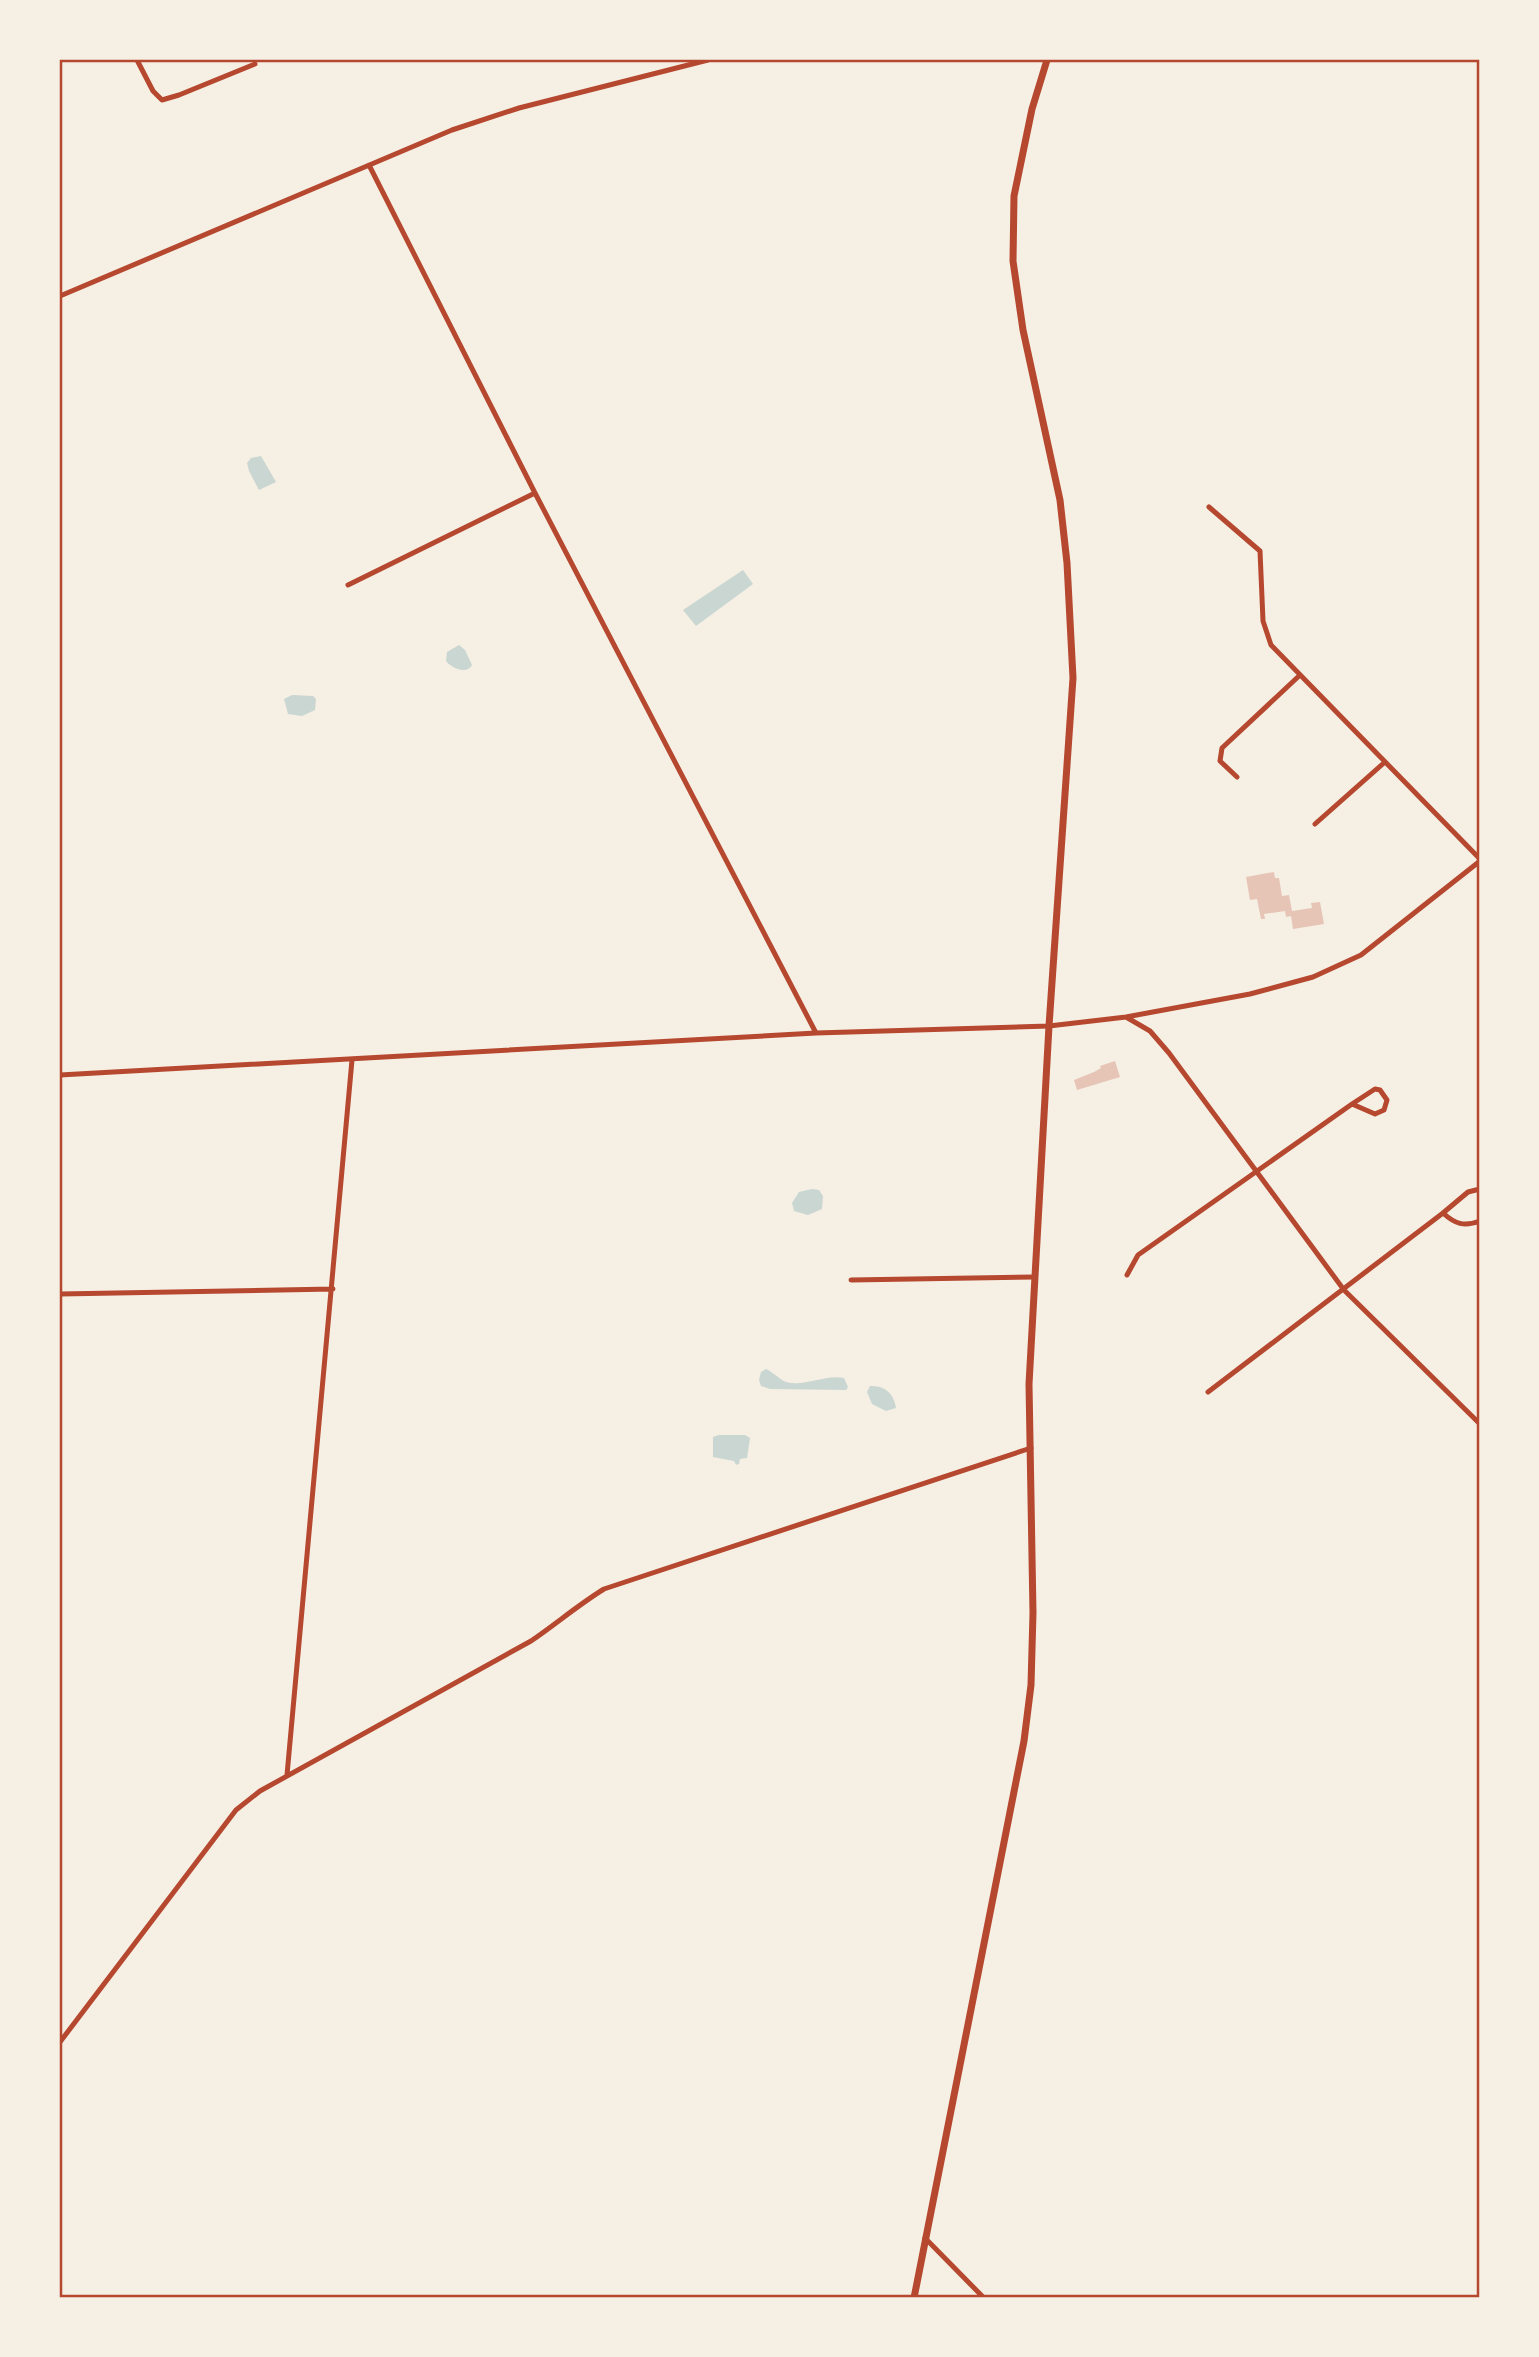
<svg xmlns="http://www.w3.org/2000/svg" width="1539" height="2357" viewBox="0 0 1539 2357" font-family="'Public Sans',sans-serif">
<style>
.water{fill:#c9d6d2}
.building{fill:#e6c5b7}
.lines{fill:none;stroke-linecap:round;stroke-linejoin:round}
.minor{stroke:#b5482f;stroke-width:5}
.tertiary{stroke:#b5482f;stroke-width:7}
.neatline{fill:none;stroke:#b5482f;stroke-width:2.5}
</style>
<rect width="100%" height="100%" fill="#f6efe4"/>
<path class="water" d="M261,456L276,482L259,490L249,471L247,463L251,458Z
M743,570L753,584L696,626L683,610Z
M459,645L465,650L472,665C467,675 451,668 446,661L447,652Z
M292,695L313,696L316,699L315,710L302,716L288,714L284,699Z
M812,1189L819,1190L823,1196L822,1209L808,1215L794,1211L792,1203L799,1192Z
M766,1369C773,1372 779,1379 786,1382C805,1387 825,1374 844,1378L848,1387L846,1390L770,1389L761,1386L759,1380L761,1372Z
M870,1386C885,1385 894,1394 896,1408L886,1411L872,1404L867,1392Z
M745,1435L750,1438L747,1458L740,1459L739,1464L736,1465L734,1461L713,1457V1437L719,1435Z"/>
<path class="building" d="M1274,872L1275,878H1279L1282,896L1289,895L1292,911L1312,908L1311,903L1320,902L1324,924L1293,929L1291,916L1286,917L1285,911L1264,914L1265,919H1261L1257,899L1250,900L1246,877Z
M1115,1061L1120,1077L1077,1090L1074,1080L1094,1072L1101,1068L1100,1066Z"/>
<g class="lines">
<path class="minor" d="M137,60L153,91L162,100L179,95L255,64
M369,165L535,493L816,1033
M60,296L452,130L519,108L708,60
M1209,507L1260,551L1263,621L1271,645L1480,859
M348,585L535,493
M1237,777L1220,761L1222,748L1300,675
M1315,824L1385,762
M1126,1017L1150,1031L1169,1053L1344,1290L1480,1424
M60,1075L816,1033L1049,1026L1126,1017L1250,994L1313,977L1361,955L1480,861
M1480,1189L1468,1192L1443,1213C1455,1224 1464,1227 1480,1221
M1127,1275L1138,1255L1352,1104L1375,1114L1384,1110L1387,1100L1380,1090L1375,1089L1352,1104
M851,1280L1035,1277
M60,1294L333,1289
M1208,1392L1443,1213
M287,1775L352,1060
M60,2042L236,1810L260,1791L531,1641C556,1624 578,1605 604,1589L1031,1448
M925,2238L984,2298"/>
<path class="tertiary" d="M914,2298L1024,1741L1031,1685L1033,1613L1029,1384L1049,1026L1073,678L1067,563L1060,500L1023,330L1013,261L1014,196L1032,109L1047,60"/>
</g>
<rect width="1539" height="2357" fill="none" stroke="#f6efe4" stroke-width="122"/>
<rect x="61" y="61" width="1417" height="2235" class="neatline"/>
</svg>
